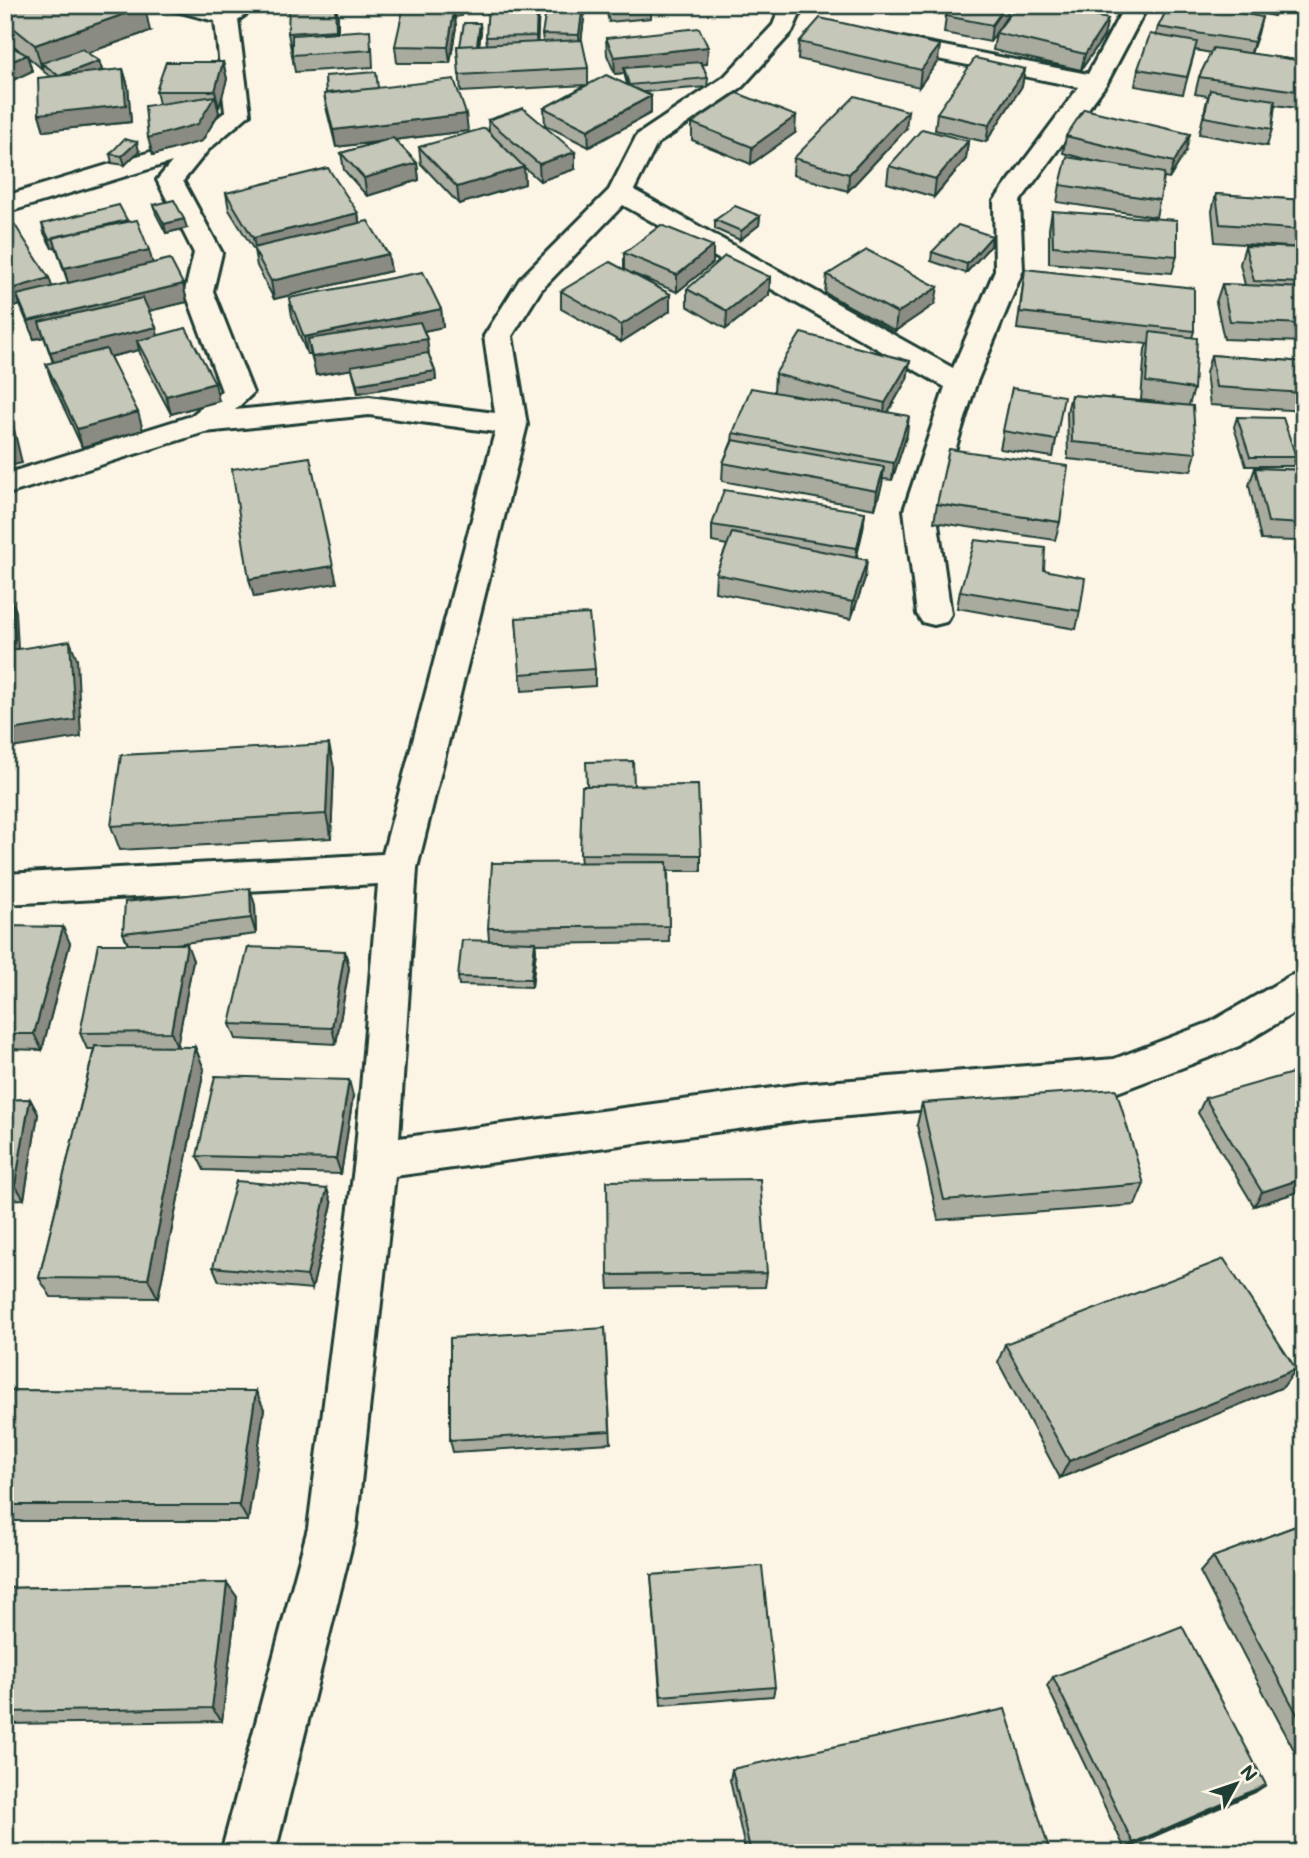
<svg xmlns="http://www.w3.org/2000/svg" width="1309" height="1858" viewBox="0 0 1309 1858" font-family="Mali,sans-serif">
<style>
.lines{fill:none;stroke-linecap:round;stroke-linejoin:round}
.minor-casing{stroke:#1f3d34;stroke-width:6}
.minor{fill:#fcf5e5;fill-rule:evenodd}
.wall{fill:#a9ab9f;stroke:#1f3d34;stroke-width:2}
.shaded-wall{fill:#8a8b82;stroke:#1f3d34;stroke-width:2}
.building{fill:#c5c7b9;stroke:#1f3d34;stroke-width:2}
</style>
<rect width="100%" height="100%" fill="#fcf5e5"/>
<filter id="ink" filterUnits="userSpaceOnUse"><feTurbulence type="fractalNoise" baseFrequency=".0143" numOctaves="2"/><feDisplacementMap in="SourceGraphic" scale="14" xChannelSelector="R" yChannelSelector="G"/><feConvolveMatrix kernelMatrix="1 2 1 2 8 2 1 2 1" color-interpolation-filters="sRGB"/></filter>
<g filter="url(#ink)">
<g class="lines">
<g class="minor-casing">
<path id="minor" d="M170,5H208L223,9L231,5L258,6L238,20L250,114L208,150L183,181L222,253L213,291L253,393L235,410L369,397L495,413L484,336L520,279L609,190L637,135L724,77L773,25L781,5H804L792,32L742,87L657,144L634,190L953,368L995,270L994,201L1079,87L887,49L879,47L875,42L879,37L887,35L1088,74L1125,5H1148L1107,83L1020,201L1023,270L976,384L936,510L951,614L946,622L934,625L922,622L917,614L904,510L945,387L623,205L541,290L512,336L527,425L417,868L399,1138L802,1084L1114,1059L1211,1022L1290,976L1304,971V1007L1239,1046L1115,1093L802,1120L395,1176L356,1528L275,1853H221L308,1528L355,1160L378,884L5,904V874L383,854L495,432L369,415L205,432L5,495V474L191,416L222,391L185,291L194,253L157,180L172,162L5,213V196L190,140L225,112L215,21L173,10Z"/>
</g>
<use href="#minor" class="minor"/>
</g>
<path class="wall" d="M5,5L150,31L87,53L99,61L102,70L96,72L123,69L128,86L131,122L44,131L39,114L51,77L44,72L43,68L42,69L28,57L32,71L5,84V43L19,50L5,39Z
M420,5H462V16L455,17L456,27L450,63H397L395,46L420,10Z
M539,5L537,42H543L542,34L585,11L581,40L588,68V84H627L624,73L615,74L607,55L606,38L707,64H702L708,78L707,87L644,92L651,96V113L589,147L545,125L544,108L586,85L461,92L457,46H460L481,32L479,45H487L486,37Z
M605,5H650L651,10V18L609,22Z
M954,5H1075L1071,11L1104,36L1081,70L993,50L996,33L1016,7L1009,5L1007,16L990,42L944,33L946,16Z
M1228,5H1279L1274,16L1228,7Z
M338,15V32L372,47L373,67L295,72L288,33Z
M1262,17L1251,54L1304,61V109L1275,105L1272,129L1267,146L1199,134L1208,96L1195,94L1199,77L1211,53L1195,50L1183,94L1135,86L1138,69L1156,35L1158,27Z
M799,42L938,61L919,87L798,59Z
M223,62L227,79L218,108L219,113L202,141L153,155L159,104L156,91Z
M1025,69L1022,86L986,142L935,130L937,113Z
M325,76L378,88L468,131L395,140L417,163L419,180L367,196L344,170L341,153L379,142L336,147L327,111L324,94H326Z
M488,120L575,169L540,181L524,167L525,184L459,204L421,164L419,147L489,131Z
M692,123L795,133L751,164L692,140Z
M906,129L848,191L793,175L794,158Z
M1066,136L1186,151L1169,179L1164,178L1156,217L1057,202L1060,185L1097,162L1063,153Z
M968,141L966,159L934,197L887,183L889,166Z
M139,151L125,165L112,163L110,154Z
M226,193L358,213L360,223L388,254L391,271L274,299L257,266L254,250L229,210Z
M1216,194L1304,200V248L1215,242L1212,211Z
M154,205L187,228L166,233L156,214Z
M1052,211L1177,256L1172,273L1049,263V229Z
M760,216L759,225L740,240L715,229V220Z
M127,220L152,263L183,284L187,302L148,311L158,336L219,401L171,414L142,359L139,350L110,357L143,430L82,447L52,382L46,364L53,363L44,337L34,339L20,305L11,308L5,299V224L49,278L52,287L68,283L56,247L52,248L44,233L42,224Z
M992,236L991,245L966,273L931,261L932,252Z
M713,246V263L677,292L631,273L670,294V311L621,342L561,309V291L624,270V253Z
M1245,246L1304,248V342L1224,339L1216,302L1222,284L1245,285L1240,264Z
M1025,269L1194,331L1192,338L1194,389L1189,405L1196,453L1191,471L1068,459L1067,412L1071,395L1166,403L1141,400L1145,349L1147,344L1017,329Z
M827,275L935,304L895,331L825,293Z
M770,277L769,295L726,329L687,306V289Z
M289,298L441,309L443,327L424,331L427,339L429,355L435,371L436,380L358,393L352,369L316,375L311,354H307L292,316Z
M1211,355L1304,362V411L1210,405L1206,373Z
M910,361L907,379L888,412L907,434L892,480L883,479L875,509L722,481L723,463L732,441L733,433L774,392L775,374Z
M1012,388L1056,440L1053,457L1000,449Z
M1237,417L1296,457L1293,466H1246L1234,427Z
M1255,468L1304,470V593L1294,553L1298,541L1261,540L1249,485Z
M937,504L1060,522L1055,540L934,522Z
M865,512L863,529L856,558L865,578L851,619L715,592L716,574L727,545L712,542V525Z
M1044,570L1080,611L1076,629L957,608L960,591Z
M516,618L595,669V686L522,691Z
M334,768L331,838L120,850L111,826Z
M634,786L701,855V871H668L669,942L535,944L536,950L532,987L459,985L458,977L489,940L488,928L581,863L580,854Z
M255,905L256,934L175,944L193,960L177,1047H195L204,1069L158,1298L51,1297L39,1278L94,1049H87L80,1033L128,944L123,933Z
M5,926L70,943L42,1050L5,1049Z
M345,951L349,968L336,1044L236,1039L230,1024Z
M353,1096L341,1174L204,1170L197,1156Z
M1205,1098L1304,1190L1254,1206L1198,1113Z
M30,1099L38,1114L24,1199L5,1200V1100Z
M922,1103L1144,1184L1135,1205L938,1220L917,1125Z
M327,1189L332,1204L312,1289L219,1281L213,1267Z
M767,1273L765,1287L609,1289L608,1275Z
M605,1328L611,1443L453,1452L450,1440Z
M1005,1344L1296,1369L1283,1387L1060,1478L998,1362Z
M5,1407L264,1409L248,1521H5Z
M1304,1523V1769L1200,1572L1213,1557Z
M651,1575L775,1687L773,1696L661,1705Z
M227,1583L237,1597L222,1721L5,1724V1588Z
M1053,1677L1255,1792L1125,1849L1047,1686Z
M732,1769L1049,1853H746L730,1780Z"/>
<path class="shaded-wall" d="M335,5L338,15V47L336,30Z
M537,5H539L537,53L536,36Z
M583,5H585V11L580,51L579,35Z
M1006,5H1009L1007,16L990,42L992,25Z
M1069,5H1075L1067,17Z
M145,7L150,31L47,67L42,63L43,68L42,69L35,45Z
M454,11L456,27L450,63L448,47Z
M1262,17L1258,34L1249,59L1254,42Z
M1108,19L1104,36L1081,70L1085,54Z
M480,23L481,32L477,56V47Z
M940,45L938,61L919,87L921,70Z
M708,47L707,64L626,72L624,68V73L615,74L614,57Z
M27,55L32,71L5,84V64Z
M99,61L102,70L61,85L59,76Z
M223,62L227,79L219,108L215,91Z
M123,69L128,86L131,122L44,131L39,114Z
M1025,69L1022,86L986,142L989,125Z
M215,96L219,113L202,141L153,155L148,138Z
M651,96V113L589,147L588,130Z
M908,111L906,129L848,191L849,174Z
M466,114L468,131L336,147L333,130Z
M796,116L795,133L751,164L752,147Z
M1190,134L1186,151L1169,179L1174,162Z
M968,141L966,159L934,197L936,179Z
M137,142L139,151L125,165L122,156Z
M575,152V169L540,181L539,164Z
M417,163L419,180L367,196L364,178Z
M524,167L525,184L459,204L457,187Z
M358,213L360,230L257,256L253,238Z
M760,216L759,225L740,240L741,231Z
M184,219L187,228L166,233L164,224Z
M127,220L129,229L54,238Z
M992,236L991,245L966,273L967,264Z
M54,238L56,247L52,248L49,239Z
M713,246V263L677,292V275Z
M149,250L154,268L69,286L64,268Z
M388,254L391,271L274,299L271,281Z
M770,277L769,295L726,329L727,311Z
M49,278L55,295H17L20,305L11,308L5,291Z
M183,284L187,302L44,336L39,322L44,337L34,339L28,321Z
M938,287L935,304L895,331L897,313Z
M670,294V311L621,342V325Z
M441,309L443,327L312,354L308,339L311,354H307L304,337Z
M156,327L160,345L137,341L139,350L56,369L50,352Z
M427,339L429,357L316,375L312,357Z
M910,361L907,379L883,421L885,403Z
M435,371L436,380L358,393L357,384Z
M215,383L219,401L171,414L166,396Z
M5,391L22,463L5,467Z
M138,412L143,430L82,447L77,429Z
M909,416L907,434L892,480L894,463Z
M884,467L882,485L875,509L877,491Z
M865,512L863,529L855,565L857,548Z
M867,560L865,578L851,619L853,602Z
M333,566L337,583L254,597L249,579Z
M12,601L16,611L18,649L5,651V642Z
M70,641L77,659L81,737L5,749V731Z
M329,744L334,768L331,838L326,814Z
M250,888L255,905L256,934L251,918Z
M63,927L70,943L42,1050L34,1034Z
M535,942L536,950L532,987L531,979Z
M187,944L193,960L177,1047L171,1032Z
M345,951L349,968L336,1044L332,1028Z
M195,1047L204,1069L158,1298L148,1279Z
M349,1080L353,1096L341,1174L336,1159Z
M30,1099L38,1114L24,1199L15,1185Z
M1304,1178V1190L1254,1206L1262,1192Z
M327,1189L332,1204L312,1289L307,1276Z
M1296,1369L1283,1387L1060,1478L1069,1461Z
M256,1391L264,1409L248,1521L239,1505Z
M227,1583L237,1597L222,1721L212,1708Z
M1266,1785L1255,1792L1125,1849L1133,1843Z"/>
<path class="building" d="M5,5H142L145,7L35,45L5,21Z
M289,5H335L336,30L288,33Z
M420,5H461V8L420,9Z
M488,5H537L536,36L486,37Z
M547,5H583L579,35L542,34Z
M607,5H650L651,10L609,13Z
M954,5H1006L992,25L946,16Z
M1017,5H1043L1108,19L1085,54L996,33Z
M1169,5H1197L1262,17L1254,42L1158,27Z
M403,10L454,11L448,47L395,46Z
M820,18L940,45L921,70L799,42Z
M464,23H480L477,45L460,46Z
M699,28L708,47L614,57L606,38Z
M370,30L371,50L292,55V35Z
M1150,34L1197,42L1187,77L1138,69Z
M582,40L588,68L459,75L457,46Z
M5,43L27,55L5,64Z
M1213,48L1304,61V92L1199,77Z
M82,49L99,61L59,76L42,63Z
M975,58L1025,69L989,125L937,113Z
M166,62H223L215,91H156Z
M701,62L708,78L629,85L624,68Z
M123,69L126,105L39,114L38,78Z
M376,72L378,88L326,93L325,76Z
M606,75L651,96L588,130L544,108Z
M454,79L466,114L333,130L324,94Z
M1210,90L1275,100L1272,129L1204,117Z
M737,93L796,116L752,147L692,123Z
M215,96L198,124L148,138L145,106Z
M855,96L908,111L849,174L794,158Z
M523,108L575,152L539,164L488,120Z
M1084,109L1190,134L1174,162L1066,136Z
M485,128L524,167L457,187L419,147Z
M922,129L968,141L936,179L889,166Z
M393,138L417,163L364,178L341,153Z
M124,139L137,142L122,156L110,154Z
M1067,157L1164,173L1160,200L1060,185Z
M328,168L358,213L253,238L226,193Z
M1216,194L1304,200V230L1220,224Z
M174,200L184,219L164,224L154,205Z
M119,205L127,220L49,239L42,224Z
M735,206L760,216L741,231L715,220Z
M1052,211L1177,220V256L1053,246Z
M137,220L149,250L64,268L53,237Z
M368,221L388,254L271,281L253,248Z
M13,222L49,278L5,291V224Z
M661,225L713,246L677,275L624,253Z
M958,225L992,236L967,264L932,252Z
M1245,246L1304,248V283L1254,281Z
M867,250L938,287L897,313L827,275Z
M725,256L770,277L727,311L687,289Z
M170,259L183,284L28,321L17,295Z
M610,262L670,294L621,325L561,291Z
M1025,269L1194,288V331L1020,312Z
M423,272L441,309L304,337L289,298Z
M1222,284L1304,288V324L1230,321Z
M143,298L156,327L50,352L39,322Z
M420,322L427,339L312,357L308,339Z
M186,328L215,383L166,396L137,341Z
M1150,332L1197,338L1194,389L1146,382Z
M801,333L910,361L885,403L775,374Z
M106,349L138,412L77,429L46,364Z
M428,353L435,371L357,384L351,366Z
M1211,355L1304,362V393L1216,387Z
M751,388L909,416L894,463L733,433Z
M1012,388L1064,396L1056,440L1003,431Z
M1071,395L1193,406L1196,453L1072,442Z
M5,404L13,438L5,440Z
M1237,417L1283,418L1296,457H1250Z
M733,440L884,467L877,491L723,463Z
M949,449L1068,466L1060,522L937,504Z
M310,457L333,566L249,579L232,469Z
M1255,468L1304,470V524L1268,522Z
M724,490L865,512L857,548L712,525Z
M732,533L867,560L853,602L716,574Z
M1300,536H1304V549Z
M975,540L1045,548L1044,570L1085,578L1080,611L960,591Z
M12,601L15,640L5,642V603Z
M589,614L595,669L520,674L516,618Z
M70,641L75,720L5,731V651Z
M329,744L326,814L111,826L121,755Z
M633,761L634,786H587L586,762Z
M698,785L701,855L580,854L582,786Z
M667,862L669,926L488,928L492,863Z
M250,888L251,918L123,933L125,902Z
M5,926L63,927L34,1034H5Z
M462,940L535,942L531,979L458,977Z
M98,944H187L171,1032L80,1033Z
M248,947L345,951L332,1028L230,1024Z
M95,1046L195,1047L148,1279L39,1278Z
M1296,1072L1304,1084V1178L1262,1192L1205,1098Z
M215,1076L349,1080L336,1159L197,1156Z
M1116,1089L1144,1184L944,1200L922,1103Z
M30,1099L15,1185H5V1100Z
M760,1179L767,1273L608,1275L607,1181Z
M236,1181L327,1189L307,1276L213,1267Z
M1224,1259L1296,1369L1069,1461L1005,1344Z
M605,1328L610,1431L450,1440V1338Z
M9,1390L256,1391L239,1505H5V1407Z
M1304,1523V1727L1213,1557Z
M762,1566L775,1687L661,1696L651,1575Z
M227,1583L212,1708L5,1712V1588Z
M1182,1626L1266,1785L1133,1843L1053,1677Z
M1005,1709L1050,1852L751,1853L732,1769Z"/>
</g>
<rect width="1309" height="1858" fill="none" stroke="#fcf5e5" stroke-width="28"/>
<rect x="14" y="14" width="1281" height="1830" fill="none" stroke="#1f3d34" stroke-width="2.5" filter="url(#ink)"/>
<g transform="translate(1236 1784) rotate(50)" stroke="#fcf5e5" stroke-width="5" paint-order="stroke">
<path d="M0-5L12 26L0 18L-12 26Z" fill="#1f3d34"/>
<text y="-10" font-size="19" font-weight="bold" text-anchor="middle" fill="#1f3d34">N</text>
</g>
</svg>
